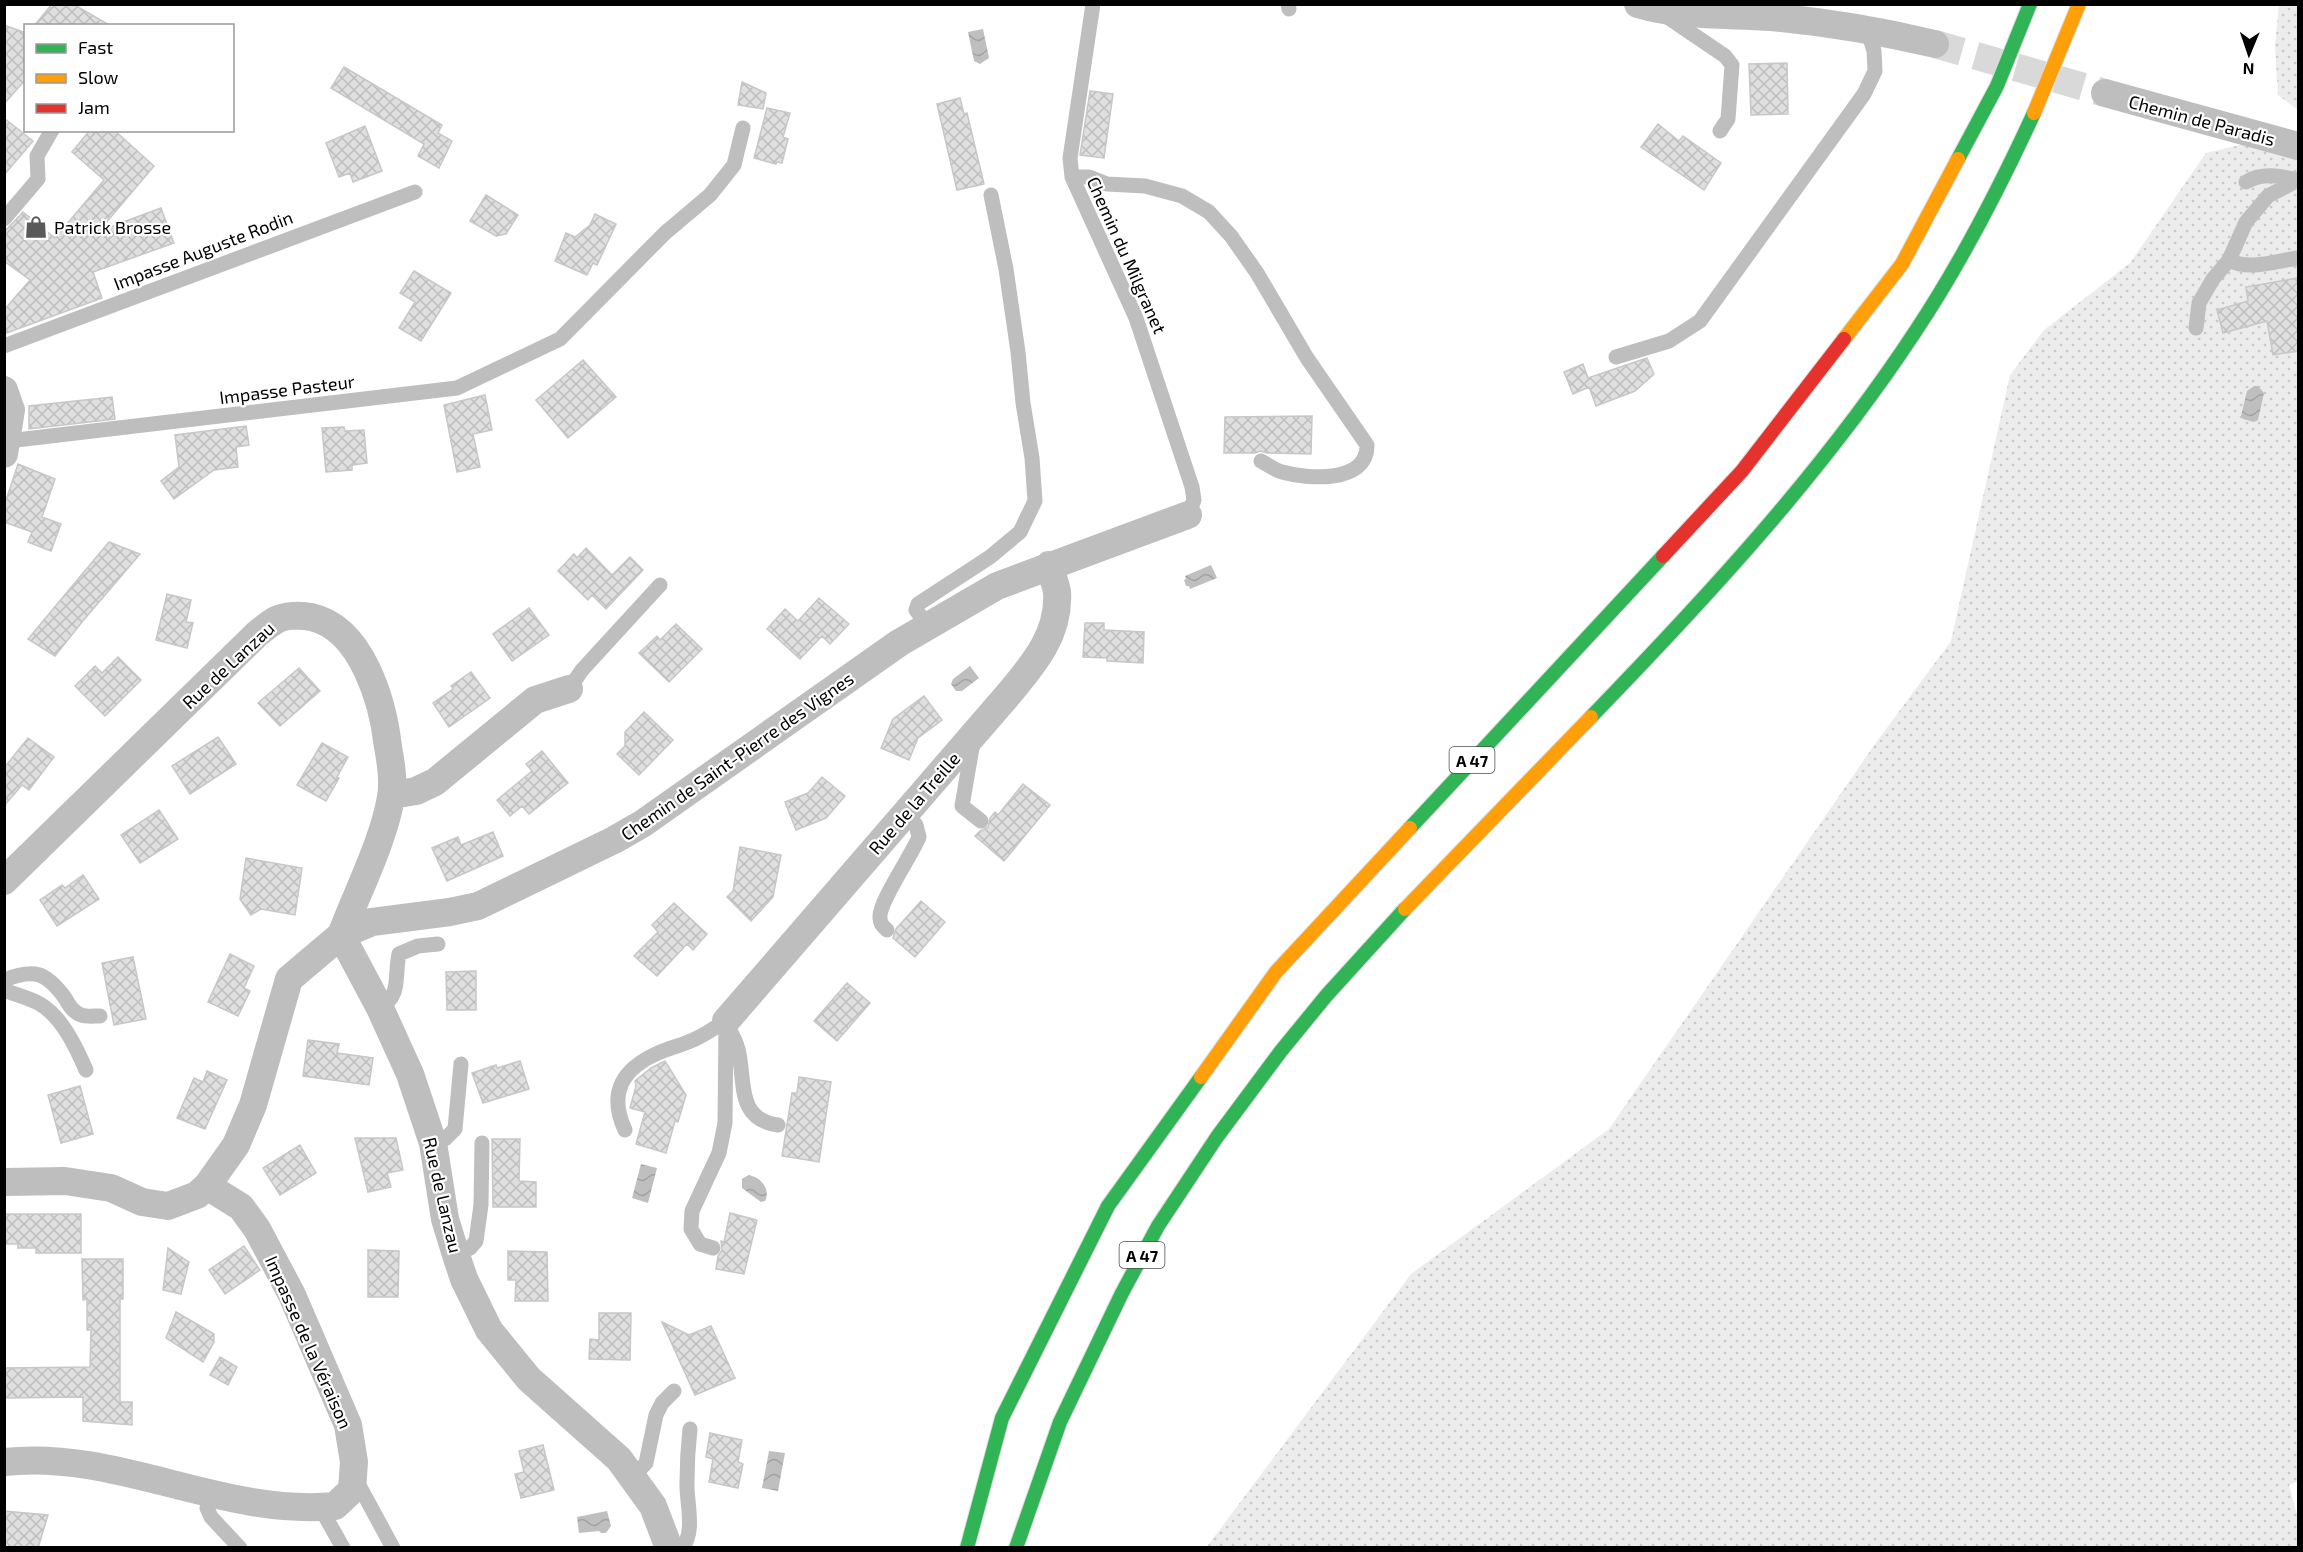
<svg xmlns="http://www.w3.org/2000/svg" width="2303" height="1552" viewBox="0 0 2303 1552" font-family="'Exo 2',sans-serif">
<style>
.grass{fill:url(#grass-dots)}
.water{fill:url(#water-waves)}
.building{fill:url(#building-cross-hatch);stroke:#c7c7c7;stroke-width:1.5}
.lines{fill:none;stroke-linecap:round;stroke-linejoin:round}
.street-tunnel{stroke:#d9d9d9;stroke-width:28;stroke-dasharray:28 14;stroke-linecap:butt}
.fast-casing{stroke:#dbdbdb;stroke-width:16}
.slow-casing{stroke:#dbdbdb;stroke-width:16}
.jam-casing{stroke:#dbdbdb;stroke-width:16}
.lane{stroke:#bebebe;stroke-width:15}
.street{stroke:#bebebe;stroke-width:28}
.fast{stroke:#30b455;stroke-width:14}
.slow{stroke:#ff9f0a;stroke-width:14}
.jam{stroke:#e5322d;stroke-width:14}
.labels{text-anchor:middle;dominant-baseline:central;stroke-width:4.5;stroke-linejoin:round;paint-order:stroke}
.shield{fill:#fff;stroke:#4c4c4c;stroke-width:1.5}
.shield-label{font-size:16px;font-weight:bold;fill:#000}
.street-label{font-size:18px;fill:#000;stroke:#fff}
.poi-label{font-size:18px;fill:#000;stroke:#fff;text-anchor:start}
</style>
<defs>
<pattern id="grass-dots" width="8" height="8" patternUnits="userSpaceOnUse" patternTransform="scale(1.5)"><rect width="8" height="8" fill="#ececec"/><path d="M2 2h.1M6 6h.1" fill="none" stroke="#c9c9c9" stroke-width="1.8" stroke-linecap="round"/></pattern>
<pattern id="water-waves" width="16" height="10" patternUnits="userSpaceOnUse" patternTransform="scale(1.5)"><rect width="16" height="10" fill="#bfbfbf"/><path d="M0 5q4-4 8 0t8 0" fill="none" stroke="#a2a2a2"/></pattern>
<pattern id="building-cross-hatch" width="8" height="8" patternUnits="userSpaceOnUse" patternTransform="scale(1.5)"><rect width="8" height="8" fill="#dfdfdf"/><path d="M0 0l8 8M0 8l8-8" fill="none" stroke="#bebebe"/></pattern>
</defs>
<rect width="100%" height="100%" fill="#fff"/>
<path class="grass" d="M2279,5H2298V110L2278,95L2275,46Z
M2298,131V1481L2289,1485L2298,1518V1547L1206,1548L1411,1274L1609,1129L1875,744L1951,641L2010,375L2044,330L2130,263L2206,153Z"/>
<path class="water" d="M983,29L989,58L980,64L974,61L968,32Z
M2254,386H2258L2264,393L2258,420L2254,422L2243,419L2241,416L2247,391Z
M1211,565L1217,578L1190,589L1189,586H1186L1184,580L1186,579L1185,576Z
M970,666L979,678L962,691H956L951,684L953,679Z
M641,1164L657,1168L648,1203L632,1198Z
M749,1175C761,1178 771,1189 765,1201L761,1202L742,1188V1179Z
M769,1451L785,1453L778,1491L762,1488Z
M607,1511L611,1526L606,1533H601L599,1531L579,1533L577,1517Z"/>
<path class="building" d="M52,4H73L111,26H34Z
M4,25L26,33V79L4,104Z
M1787,63L1788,114L1751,115L1749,64Z
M344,67L442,125L438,133L452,141L439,168L418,156L424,144L331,88Z
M742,82L766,93L763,109L738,105Z
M1090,91L1113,94L1104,158L1080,155Z
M960,98L964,114L967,113L984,184L957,190L937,104Z
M767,108L790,113L783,137L788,139L782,163L777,162L776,164L754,158Z
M4,118L33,141L4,175Z
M1658,124L1679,141L1683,136L1721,163L1704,190L1641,147Z
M365,126L382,171L353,182L350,173L339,177L326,143Z
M90,130H114L154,166L99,231L161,208L174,243L93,272L102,298L4,334V310L30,280L4,261V232L23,212L55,238L104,180L72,152Z
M486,195L518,215L506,234L496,236L470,221Z
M595,214L616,224L597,265L593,263L587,275L555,261L566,233L575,237L590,225Z
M414,271L451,293L421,341L399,328L415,302L400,293Z
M2298,278V351L2273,355L2267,321L2223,333L2217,310L2248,301L2246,287Z
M1647,358L1654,374L1635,391L1596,406L1589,387L1573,394L1564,372L1583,364L1588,378Z
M583,360L616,397L568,438L536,400Z
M485,395L492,430L473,434L480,467L457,472L444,405Z
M112,397L115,419L29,429V406Z
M1312,416L1311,454L1267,453L1260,451L1255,453H1224L1225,417Z
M246,426L249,445L236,447L238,467L214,470L174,499L161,481L179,467L175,435Z
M344,427L345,431L364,430L367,463L352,465V470L326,472L322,428Z
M18,464L55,479L42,517L61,524L51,551L28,542L32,532L4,522V506Z
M109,542L140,554L82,622L55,656L28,639Z
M586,548L612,575L630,557L643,570L606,609L592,595L588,600L558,571L574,554L577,558Z
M167,594L191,600L186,622L193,623L187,648L156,640Z
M819,598L849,624L830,644L822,636L800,659L767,629L785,609L798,621Z
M529,608L549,635L512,661L493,634Z
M1085,623H1104V630L1144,632L1143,663L1107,661V658L1083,657Z
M676,624L702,649L669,682L639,653L657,636L660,640Z
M118,657L141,680L105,716L75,686L95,666L102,673Z
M299,668L320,691L280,726L258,703Z
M471,672L490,698L449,727L433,703L453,689L451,686Z
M924,696L942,720L918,738L909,760L881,748L893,719Z
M644,712L673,740L639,775L617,754L625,746V732Z
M218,737L236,764L190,794L172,766Z
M28,738L54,757L29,790L22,785L4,806V768Z
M322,743L348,757L337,777L339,778L326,801L297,785Z
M542,751L568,783L529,814L522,806L510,816L497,800L532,771L526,764Z
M822,777L845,796L826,818L796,830L785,802L808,793Z
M1023,784L1050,805L1004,861L975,836L980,831L988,827L990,818L995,812L998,815Z
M159,810L178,839L140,863L121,835Z
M493,832L503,856L447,881L432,848L458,837L461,845Z
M740,847L781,855L773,897L751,921L727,897L733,891Z
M246,858L302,868L295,915L261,909L251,915L240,899Z
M83,875L99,899L57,926L40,900L62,885L65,888Z
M921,901L945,922L915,957L893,938L896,929Z
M674,903L707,934L693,950L687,944L657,976L634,956L658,932L652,925Z
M230,954L254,966L244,988L250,991L238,1016L208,1002Z
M133,957L146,1019L114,1025L102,963Z
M476,971V1010H447L446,972Z
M847,983L870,1003L837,1041L814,1021Z
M308,1040L339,1044L337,1053L373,1058L369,1085L303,1076Z
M520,1061L529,1089L483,1103L472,1073L496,1065L497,1068Z
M665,1061L686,1095L678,1122L675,1121L666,1153L636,1144L645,1112L630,1108L636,1086L635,1081L651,1068Z
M207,1071L227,1080L205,1129L177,1118L194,1078L203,1082Z
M799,1077L831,1082L819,1162L782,1156L792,1093H797Z
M80,1086L93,1134L61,1143L48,1095Z
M355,1138H396L403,1170L387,1173L391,1187L368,1192Z
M492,1139H520L519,1181L536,1182V1207H493Z
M300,1145L316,1173L280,1195L263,1168Z
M730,1213L757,1220L744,1274L716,1269L718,1256L722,1250L721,1241L724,1242Z
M4,1214H81V1253H36V1248H18V1244H4Z
M244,1246L260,1270L225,1294L209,1270Z
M168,1248L189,1262L181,1294L163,1290Z
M368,1250L399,1251L398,1297H368Z
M508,1251L547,1252L548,1301H515L516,1280H508Z
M82,1259H123V1299H120V1402H132V1425L83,1421V1397L4,1398V1368L90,1367L91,1330H87V1299L83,1300Z
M176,1312L214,1334V1342L203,1362L166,1338Z
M599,1313H631L630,1360L589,1359L590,1339L599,1340Z
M662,1322L689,1335L711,1326L735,1378L695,1395Z
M220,1357L237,1367L228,1385L210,1375Z
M710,1433L742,1440L738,1462L743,1464L738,1488L709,1482L713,1459L706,1457Z
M543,1445L554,1490L521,1498L515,1474L524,1472L519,1451Z
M4,1511L48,1515L38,1548H4Z"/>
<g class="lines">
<path class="street-tunnel" d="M1935,44L2105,93"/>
<g class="fast-casing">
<path id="fast" d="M1958,159L1997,86L2030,4
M1591,717C1707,597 1823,472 1915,332C1961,263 1999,189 2034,113
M1410,828L1663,556
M967,1548L1002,1418L1108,1206L1201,1077
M1016,1548L1060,1422L1122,1293L1158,1226L1217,1137L1281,1051L1326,996L1405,909"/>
</g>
<g class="slow-casing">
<path id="slow" d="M2034,113L2079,4
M1844,339L1902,264L1958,159
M1405,909L1591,717
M1201,1077L1276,972L1410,828"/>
</g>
<g class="jam-casing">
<path id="jam" d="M1663,556L1742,471L1844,339"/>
</g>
<path class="lane" d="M1093,4L1070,158L1072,177L1136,318L1192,487L1194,500L1188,515
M1288,4L1289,9
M1666,16L1725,56L1732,65L1728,119L1720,131
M1072,177H1089L1107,184L1145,186L1182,196L1209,212L1231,236L1257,273L1307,358L1367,445C1368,484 1307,479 1282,472C1275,470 1268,465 1261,461
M2246,182C2262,172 2280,176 2298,180
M4,219L38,179L37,156L52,130
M2229,260C2248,271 2277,261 2298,258
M2196,328L2199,303L2213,279L2229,260L2246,222L2268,196L2298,180
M4,346L415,192
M1616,357L1669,341L1700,321L1864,94L1875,71L1874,51L1867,28
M8,441L457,388L560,339L665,233L710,195L734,165L743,128
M928,626L916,610L918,604L990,557L1020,532L1035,501L1032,458L1023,403L1018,352L1006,269L991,195
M569,689L582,670L660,585
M973,742L962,806L981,821
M887,930C883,926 880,924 880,918C878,903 912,855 919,837L916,825L906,812
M4,980C34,968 46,972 65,998C69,1005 73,1012 81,1015C86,1017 94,1016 100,1016
M4,990C16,995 29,998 40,1004C62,1017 76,1047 86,1070
M380,1008C402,995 394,976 399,954L418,946L438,944
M728,1027C732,1034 736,1041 738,1049C746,1080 735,1119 778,1125
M625,1130C608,1093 622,1069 658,1053C670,1048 682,1045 693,1040C705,1035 715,1027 726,1021
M433,1143L445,1139L455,1129L461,1064
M713,1248L700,1244L691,1229L692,1211L719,1153L725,1123L726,1021
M456,1255L470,1248L476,1241L481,1205L482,1143
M355,1478L393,1548
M632,1478L646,1463L656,1415L662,1403L674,1391
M210,1494L207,1508L211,1517L240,1548
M320,1507L343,1548
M682,1548C696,1532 686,1501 687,1482C687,1464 688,1447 690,1429"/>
<path class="street" d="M1638,4C1682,17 1726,14 1771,17C1827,22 1880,31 1935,44
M2105,93L2298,146
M4,390L11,410L4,454
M392,795L416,791L435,782L535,700L569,689
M4,881L257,634C263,629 269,624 276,620C285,615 301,615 311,617C362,628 383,702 388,747C391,763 394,781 391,797C384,840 357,893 341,935L380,1008L410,1074L433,1143L445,1219L456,1255L464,1279L489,1330L529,1379L619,1459L653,1506L669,1548
M726,1021L1007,696C1032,666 1060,635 1057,592C1056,584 1051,574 1049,565
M4,1182L65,1181L111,1188L142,1202L168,1206L197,1195L207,1186L236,1145L253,1105L289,979L341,935L372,922L450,912L478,906L614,840L642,824L899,643L997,586L1188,515
M4,1462C117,1449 222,1517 335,1506L352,1490L354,1462L348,1425L292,1295L257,1229L241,1207L207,1186"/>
<use href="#fast" class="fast"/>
<use href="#slow" class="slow"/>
<use href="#jam" class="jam"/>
</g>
<defs>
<g id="shop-bare" transform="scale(1.8)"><path d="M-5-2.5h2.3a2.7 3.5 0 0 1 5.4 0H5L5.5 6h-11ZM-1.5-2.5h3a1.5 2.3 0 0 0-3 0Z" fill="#595959" stroke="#fff" stroke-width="2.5" paint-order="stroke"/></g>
</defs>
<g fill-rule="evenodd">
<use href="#shop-bare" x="36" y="227"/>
</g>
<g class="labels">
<g class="shield">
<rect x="1449.5" y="747" width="45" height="26" rx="4.5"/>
<rect x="1119.5" y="1242" width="45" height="26" rx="4.5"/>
</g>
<g class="shield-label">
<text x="1472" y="760">A 47</text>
<text x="1142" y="1255">A 47</text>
</g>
<g class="street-label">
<text transform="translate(2202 120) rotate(15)">Chemin de Paradis</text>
<text transform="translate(203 250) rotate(-21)">Impasse Auguste Rodin</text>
<text transform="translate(1127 255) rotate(66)">Chemin du Milgranet</text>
<text transform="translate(287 389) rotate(-7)">Impasse Pasteur</text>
<text transform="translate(228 665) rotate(-43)">Rue de Lanzau</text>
<text transform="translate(737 756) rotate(-35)">Chemin de Saint-Pierre des Vignes</text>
<text transform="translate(914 803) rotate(-49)">Rue de la Treille</text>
<text transform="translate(443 1195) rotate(77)">Rue de Lanzau</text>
<text transform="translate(309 1342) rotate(66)">Impasse de la Véraison</text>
</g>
<g class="poi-label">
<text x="54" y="227">Patrick Brosse</text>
</g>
</g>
<rect width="2303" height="1552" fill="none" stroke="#000000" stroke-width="12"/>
<rect x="24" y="24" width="210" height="108" fill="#ffffff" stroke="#999999" stroke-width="1.5"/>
<rect x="36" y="44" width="30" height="9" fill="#30b455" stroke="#999999" stroke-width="1.5"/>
<text x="78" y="54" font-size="18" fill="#000000">Fast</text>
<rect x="36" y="74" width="30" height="9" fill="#ff9f0a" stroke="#999999" stroke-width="1.5"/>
<text x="78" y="84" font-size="18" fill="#000000">Slow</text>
<rect x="36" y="104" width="30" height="9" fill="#e5322d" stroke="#999999" stroke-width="1.5"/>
<text x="78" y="114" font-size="18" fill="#000000">Jam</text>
<g transform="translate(2249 54) rotate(182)" stroke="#ffffff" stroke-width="4.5" paint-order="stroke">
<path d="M0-4.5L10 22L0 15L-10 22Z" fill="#000000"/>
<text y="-9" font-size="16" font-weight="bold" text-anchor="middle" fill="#000000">N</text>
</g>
</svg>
